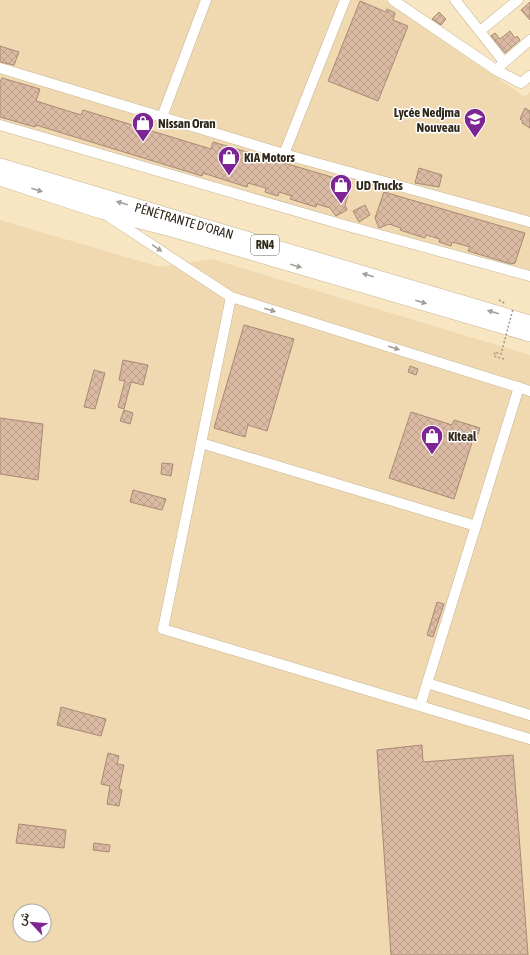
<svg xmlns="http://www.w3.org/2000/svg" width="530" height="955" viewBox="0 0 530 955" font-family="'Asap Condensed',Vazirmatn,sans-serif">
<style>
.built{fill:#f0d9b1;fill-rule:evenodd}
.building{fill:url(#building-cross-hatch);stroke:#a88972}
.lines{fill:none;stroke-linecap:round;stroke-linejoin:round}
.minor-casing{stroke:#c5b492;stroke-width:11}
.highway-casing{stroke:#c5b492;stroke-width:16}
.path{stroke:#a4967c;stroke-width:1.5;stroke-dasharray:2 2;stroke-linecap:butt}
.minor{stroke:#fff;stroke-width:10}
.highway{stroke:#fff;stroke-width:15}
.path-bridge{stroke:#a4967c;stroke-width:1.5;stroke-dasharray:2 2;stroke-linecap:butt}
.oneway{fill:#a29f99}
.labels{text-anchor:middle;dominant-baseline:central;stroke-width:3;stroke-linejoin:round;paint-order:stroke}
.shield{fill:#fff;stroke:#6e6960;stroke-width:1}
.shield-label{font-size:12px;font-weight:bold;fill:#30291c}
.poi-label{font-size:13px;font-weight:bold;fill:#30291c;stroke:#fff;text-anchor:start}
.street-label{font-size:13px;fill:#30291c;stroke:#fff}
</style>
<defs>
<pattern id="building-cross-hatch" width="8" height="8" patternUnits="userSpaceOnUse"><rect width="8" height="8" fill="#dbbaa3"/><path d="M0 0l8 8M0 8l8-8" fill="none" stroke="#bca08c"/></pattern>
</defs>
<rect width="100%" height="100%" fill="#f8e6c3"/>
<path class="built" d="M0,0H384L525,97L530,92V277L0,129Z
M0,220L160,267L212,259L530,355V955H0ZM20,911H44V935H20Z"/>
<path class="building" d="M360,1L386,12L387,9L395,13L393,20L408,26L378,101L328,81Z
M530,2V20L521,10Z
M439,12L446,19L441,25L432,19Z
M510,31L515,38L517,36L520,40L505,53L491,36L495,33L500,39Z
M0,46L19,52L14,65L0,62Z
M2,78L40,89L36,101L81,115L83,110L211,149L213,142L352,183L345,205L347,210L336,216L330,208L317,204L316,207L290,199L292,196L279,192L278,196L265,192L266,188L248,183L247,187L203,173L202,176L36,125L35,127L0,117V82Z
M525,108L530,111V128L522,123L523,121L520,119Z
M419,168L442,175L439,187L415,183Z
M384,192L525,233L515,263L511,264L468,251L470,247L452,242L451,246L439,242L440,239L426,235L425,238L400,230L401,228L389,224L379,228L375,218Z
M365,205L370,215L359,222L353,211Z
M244,325L294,339L267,431L248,425L245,437L214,428Z
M123,360L148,365L143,385L131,382L124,409L118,407L125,381L119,380Z
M410,366L418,369L416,375L408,372Z
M94,370L105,373L95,409L84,407Z
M124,410L133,413L130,424L120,421Z
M411,412L452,425L454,420L480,428L478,434L475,433L454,499L389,478Z
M0,418L43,424L38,480L0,474Z
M162,463L173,464L171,476L161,474Z
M133,490L166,499L162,510L130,502Z
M437,602L444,604L433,637L427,635Z
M61,707L106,719L101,736L57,725Z
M422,745L423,762L513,755L528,955H391L377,750Z
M108,753L119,756L117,764L124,765L119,789L122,790L119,806L107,804L110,786L101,784Z
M19,824L66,830L64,848L16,843Z
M94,843L110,845L109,852L93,850Z"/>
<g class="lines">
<g class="minor-casing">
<path id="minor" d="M393,0L496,70L521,83L530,76
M455,0L504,62
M480,31L518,0
M500,66L530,40
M0,68L284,154L530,222
M162,117L206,0
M0,125L344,225L530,276
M284,154L345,0
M108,216L231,297L530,391
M231,297L163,629L530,739
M201,443L476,526
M427,683L530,715
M420,706L519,387"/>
</g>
<g class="highway-casing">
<path id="highway" d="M0,166L530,323
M0,178L101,211L175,230L530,334"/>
</g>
<path class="path" d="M499,300L506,304
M504,359L494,356L495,352L501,354L504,343"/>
<use href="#minor" class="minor"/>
<use href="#highway" class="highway"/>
<path class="path-bridge" d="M504,343L513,309"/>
</g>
<defs><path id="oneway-solid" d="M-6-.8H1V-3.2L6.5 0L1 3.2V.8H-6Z"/></defs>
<g class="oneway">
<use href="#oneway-solid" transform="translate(37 190) rotate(18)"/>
<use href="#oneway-solid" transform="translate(122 203) rotate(-164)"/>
<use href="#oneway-solid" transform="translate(157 248) rotate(34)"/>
<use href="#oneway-solid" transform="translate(296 266) rotate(16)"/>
<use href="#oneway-solid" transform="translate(368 275) rotate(-164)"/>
<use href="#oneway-solid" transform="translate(421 302) rotate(16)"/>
<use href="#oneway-solid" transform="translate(270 310) rotate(17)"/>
<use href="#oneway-solid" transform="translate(493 312) rotate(-164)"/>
<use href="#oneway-solid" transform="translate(394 348) rotate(17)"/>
</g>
<defs>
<g id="school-pin" transform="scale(1.15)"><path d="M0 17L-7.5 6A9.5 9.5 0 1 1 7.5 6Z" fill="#7d2593" stroke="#fff"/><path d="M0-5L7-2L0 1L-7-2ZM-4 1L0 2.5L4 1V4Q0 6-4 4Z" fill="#fff"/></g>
<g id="shop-pin" transform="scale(1.15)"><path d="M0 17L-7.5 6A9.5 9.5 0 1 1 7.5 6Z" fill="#7d2593" stroke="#fff"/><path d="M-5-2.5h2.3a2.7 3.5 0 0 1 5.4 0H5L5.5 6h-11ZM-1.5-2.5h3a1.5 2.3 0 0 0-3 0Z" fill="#fff"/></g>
</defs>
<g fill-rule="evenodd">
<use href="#school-pin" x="475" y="119"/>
<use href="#shop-pin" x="143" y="123"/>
<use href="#shop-pin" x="229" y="157"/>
<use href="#shop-pin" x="341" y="185"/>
<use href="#shop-pin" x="432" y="436"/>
</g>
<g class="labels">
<rect class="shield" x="251" y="235" width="28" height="20" rx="3"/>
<g class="shield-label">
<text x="265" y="245">RN4</text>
</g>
<g class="poi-label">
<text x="460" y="112" text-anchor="end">Lycée Nedjma<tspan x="460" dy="15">Nouveau</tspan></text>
<text x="158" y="123">Nissan Oran</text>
<text x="244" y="157">KIA Motors</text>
<text x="356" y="185">UD Trucks</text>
<text x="448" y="436">Kiteal</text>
</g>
<g class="street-label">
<text transform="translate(184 221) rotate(16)">PÉNÉTRANTE D'ORAN</text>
</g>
</g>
<g transform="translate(32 923) rotate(296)"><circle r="19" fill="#ffffff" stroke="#aca9a4"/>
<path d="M0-3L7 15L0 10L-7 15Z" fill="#7d2593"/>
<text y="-6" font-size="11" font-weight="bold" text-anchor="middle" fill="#30291c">ش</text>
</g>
</svg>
